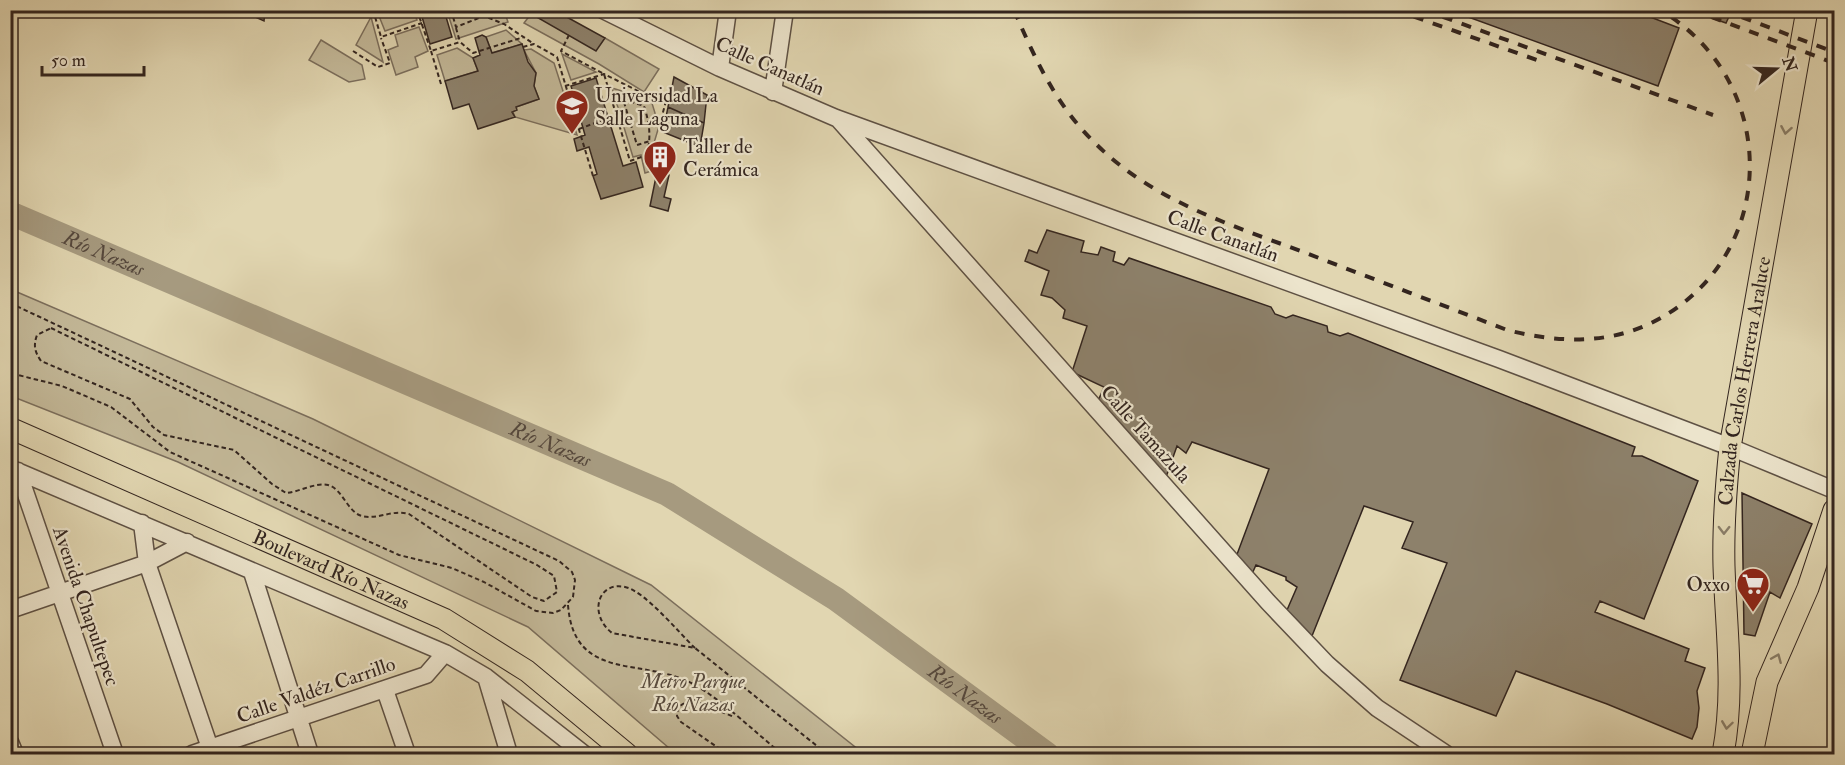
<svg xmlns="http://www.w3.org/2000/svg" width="1845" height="765" viewBox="0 0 1845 765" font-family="'IM FELL Double Pica',serif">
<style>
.green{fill:#c3b898;stroke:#7b6e5c;stroke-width:1.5}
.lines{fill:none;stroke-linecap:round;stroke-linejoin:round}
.river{stroke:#a69a7f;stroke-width:24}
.building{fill:#8d816b;stroke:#33251f;stroke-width:1.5}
.minor-casing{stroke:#5e5144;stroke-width:19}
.major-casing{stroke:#33251f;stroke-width:23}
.path{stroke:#33251f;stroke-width:2;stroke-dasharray:4.5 3;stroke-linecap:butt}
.minor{stroke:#ece4cc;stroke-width:16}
.major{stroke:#e1d6b1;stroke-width:21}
.rail{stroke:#33251f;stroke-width:4;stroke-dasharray:10 10;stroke-linecap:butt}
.oneway{stroke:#8a7e68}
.labels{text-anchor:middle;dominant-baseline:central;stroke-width:4.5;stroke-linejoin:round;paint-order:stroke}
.street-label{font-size:20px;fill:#33251f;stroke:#ece4cc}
.poi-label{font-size:20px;fill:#33251f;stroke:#ece4cc;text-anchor:start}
.park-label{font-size:20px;font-style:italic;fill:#574a3d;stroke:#ece4cc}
.water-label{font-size:21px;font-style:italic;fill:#56483c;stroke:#ece4cc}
</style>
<rect width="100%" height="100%" fill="#e1d6b1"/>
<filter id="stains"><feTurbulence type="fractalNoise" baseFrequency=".00333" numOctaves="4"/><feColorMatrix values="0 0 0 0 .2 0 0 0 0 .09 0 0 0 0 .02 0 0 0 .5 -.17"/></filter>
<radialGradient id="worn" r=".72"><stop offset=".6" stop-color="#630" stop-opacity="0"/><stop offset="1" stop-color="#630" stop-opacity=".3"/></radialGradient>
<path class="green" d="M377,11H414L417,20L385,31Z
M447,11H504L508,22L456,39Z
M531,14L605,38L659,69L644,92L599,64L524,23Z
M371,17L383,62L356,45Z
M419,27L428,51L415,57L418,67L396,75L388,50L398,46L395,35Z
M506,30L522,44L492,53L486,37Z
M321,40L362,65L365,79L349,82L309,60Z
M457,48L473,58L478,71L445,81L437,55Z
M531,49L554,63L577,135L515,117L513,112L516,107L539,99L534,86L536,73L524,50Z
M562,54L596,72L571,80Z
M612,88L651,100L659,126L654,143L662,154L658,169L645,173L641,155L633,157Z
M10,289L313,419L651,585L864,754H676L528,627L178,462L11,396Z"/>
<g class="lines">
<path class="river" id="s1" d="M10,213L667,494L836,599L1047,754"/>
</g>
<path class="building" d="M240,10H265L264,21Z
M420,10H444L452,37L430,44Z
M554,10L605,38L596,51L526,11Z
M1449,10H1632L1679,28L1658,86Z
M1689,10H1732L1726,23Z
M482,35L486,37L492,53L522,44L528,62L536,73L534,86L539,99L516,107L517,110L512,112L515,117L478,129L469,104L453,109L445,81L478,71L473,58L480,55L475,38Z
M674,77L707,95L704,123L668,107Z
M596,78L623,166L636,162L643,187L601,199L593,176L597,174L589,147L577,151L574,139L585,135L571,86Z
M668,107L704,123L700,147L663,132Z
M657,172L669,175L664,197L671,199L668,211L650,206Z
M1047,230L1084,241L1081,252L1098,255L1101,247L1115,252L1113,261L1124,265L1129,258L1271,307L1275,314L1286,318L1293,315L1327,326L1328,332L1340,336L1348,333L1635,447L1632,456H1642L1698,481L1644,619L1600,601L1595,612L1689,649L1685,661L1705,668L1697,691L1699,708L1697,727L1692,739L1607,704L1516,671L1496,716L1400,680L1447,563L1402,548L1413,522L1364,506L1312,636L1287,610L1297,587L1286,580V577L1256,565L1252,574L1236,557L1269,469L1192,442L1186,453L1177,446L1166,477L1098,401L1104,387L1072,372L1087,326L1063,318L1065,310L1052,298L1041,295L1049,271L1025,261L1029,250L1037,253Z
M1742,493L1812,524L1780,598L1770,592L1755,636L1744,634Z"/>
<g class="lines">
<g class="minor-casing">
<path id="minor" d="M603,10L720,68L836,118L1499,359L1730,447L1834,490
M720,68L728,10
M773,92L785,10
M839,120L1268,602L1327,664L1377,708L1446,754
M10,468L445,653L486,677L584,754
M18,471L115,754
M142,523L147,563L212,754
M252,572L310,754
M10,610L147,563L187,542
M486,677L509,754
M385,690L407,754
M10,742L15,754
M192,754L426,675L445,653"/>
</g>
<g class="major-casing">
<g id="major">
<path id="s2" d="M10,428L444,619L527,671L627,754"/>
<path id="s3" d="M1723,754C1735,691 1726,630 1724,566C1723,526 1726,486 1730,447L1807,10"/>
<path d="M1752,754L1767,682L1808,588L1834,510"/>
</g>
</g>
<path class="path" d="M373,10L381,37L422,23
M417,10L431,51L460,42L473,53L524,37
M451,10L456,27L484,16L504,24L534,44
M482,10L484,16
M456,28L460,42
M569,35L561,51L604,74L630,161L647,155L652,165L664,167L663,174
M523,47L534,44L557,57L593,176
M353,51L378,67L390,63L381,38
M431,51L441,84
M565,86L604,74L652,98L669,102
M666,101L662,116L666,117
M579,129L627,111
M647,155C651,136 650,125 644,106L623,99L637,145L650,141
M10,303L559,561L572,572L575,580L573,597L561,610L553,613L536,611L484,582L452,568L399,555L170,452L111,407L62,386L10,373
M51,328L537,565L554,576L557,592L544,601L532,597L409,514C393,509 378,520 362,516C347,512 343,489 328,485C316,482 299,492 286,493L272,484L234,450L164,435L153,427L130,399L41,361C35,352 33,346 37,335Z
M568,605C574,684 645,656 695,685C722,700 757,734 782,754
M695,648C679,633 645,591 625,587C598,581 588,614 612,633L695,648L827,754
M727,754L681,722L677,716L678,707L691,699L734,717"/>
<use href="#minor" class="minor"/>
<use href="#major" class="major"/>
<path class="rail" d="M1014,10C1035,59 1056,105 1094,142C1152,201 1231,225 1306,253C1373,279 1440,304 1507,330C1554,342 1604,345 1649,324C1780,262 1783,82 1660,10
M1395,10L1537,60
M1424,10L1713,115
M1693,10L1834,63
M1723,10L1834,52"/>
</g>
<defs><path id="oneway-chevron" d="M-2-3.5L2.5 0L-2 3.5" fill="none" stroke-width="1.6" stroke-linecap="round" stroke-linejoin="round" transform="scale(1.5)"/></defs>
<g class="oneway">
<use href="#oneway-chevron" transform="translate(1786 130) rotate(100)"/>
<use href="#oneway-chevron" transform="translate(1724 530) rotate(91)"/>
<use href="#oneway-chevron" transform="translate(1777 658) rotate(-67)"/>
<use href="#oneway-chevron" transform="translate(1727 725) rotate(98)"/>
</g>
<defs>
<g id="university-pin" transform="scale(1.725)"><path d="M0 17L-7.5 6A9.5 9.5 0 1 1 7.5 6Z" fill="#8f2418" stroke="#ece4cc"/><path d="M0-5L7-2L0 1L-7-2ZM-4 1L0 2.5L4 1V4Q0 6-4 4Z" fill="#fff"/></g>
<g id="building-pin" transform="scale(1.725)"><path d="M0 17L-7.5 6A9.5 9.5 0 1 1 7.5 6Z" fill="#8f2418" stroke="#ece4cc"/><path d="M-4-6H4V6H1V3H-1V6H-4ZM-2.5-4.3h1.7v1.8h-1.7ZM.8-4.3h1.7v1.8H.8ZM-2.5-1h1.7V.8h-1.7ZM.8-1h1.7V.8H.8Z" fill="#fff"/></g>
<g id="supermarket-pin" transform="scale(1.725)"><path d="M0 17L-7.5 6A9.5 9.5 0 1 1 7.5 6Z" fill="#8f2418" stroke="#ece4cc"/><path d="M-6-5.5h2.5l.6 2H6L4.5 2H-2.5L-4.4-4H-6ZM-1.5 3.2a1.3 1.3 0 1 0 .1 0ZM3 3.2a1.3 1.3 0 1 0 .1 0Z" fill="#fff"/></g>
</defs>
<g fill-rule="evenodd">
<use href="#university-pin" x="572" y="106"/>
<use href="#building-pin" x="660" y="157"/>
<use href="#supermarket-pin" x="1753" y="584"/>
</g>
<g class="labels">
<g class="street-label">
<text transform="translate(770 66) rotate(24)">Calle Canatlán</text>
<text transform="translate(1223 236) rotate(20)">Calle Canatlán</text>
<text stroke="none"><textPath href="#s3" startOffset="375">Calzada Carlos Herrera Araluce</textPath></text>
<text transform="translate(1146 434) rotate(48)">Calle Tamazula</text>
<text stroke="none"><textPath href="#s2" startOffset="351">Boulevard Río Nazas</textPath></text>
<text transform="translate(86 606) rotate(71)">Avenida Chapultepec</text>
<text transform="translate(316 690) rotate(-19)">Calle Valdéz Carrillo</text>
</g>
<g class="poi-label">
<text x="595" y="95">Universidad La<tspan x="595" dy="23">Salle Laguna</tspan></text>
<text x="683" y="146">Taller de<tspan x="683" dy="23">Cerámica</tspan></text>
<text x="1730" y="584" text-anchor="end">Oxxo</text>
</g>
<g class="park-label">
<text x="693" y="681">Metro Parque<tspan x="693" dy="23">Río Nazas</tspan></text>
</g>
<g class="water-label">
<text stroke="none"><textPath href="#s1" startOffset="102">Río Nazas</textPath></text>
<text stroke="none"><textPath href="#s1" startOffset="588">Río Nazas</textPath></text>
<text stroke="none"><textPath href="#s1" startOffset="1074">Río Nazas</textPath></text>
</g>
</g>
<rect width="1845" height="765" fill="none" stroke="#e1d6b1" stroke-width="36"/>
<rect x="12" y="12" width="1821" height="741" fill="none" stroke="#33251f" stroke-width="3"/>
<rect x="18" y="18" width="1809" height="729" fill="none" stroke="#33251f" stroke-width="1.5"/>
<g transform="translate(1776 69) rotate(71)" stroke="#ece4cc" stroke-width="4.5" paint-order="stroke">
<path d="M0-4.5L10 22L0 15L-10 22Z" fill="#33251f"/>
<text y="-9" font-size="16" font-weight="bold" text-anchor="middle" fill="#33251f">N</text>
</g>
<path d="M42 66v9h102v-9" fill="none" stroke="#33251f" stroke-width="3"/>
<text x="51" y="66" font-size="18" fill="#33251f" stroke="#ece4cc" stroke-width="4.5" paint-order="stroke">50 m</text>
<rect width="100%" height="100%" filter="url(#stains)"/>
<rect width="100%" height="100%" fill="url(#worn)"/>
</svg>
